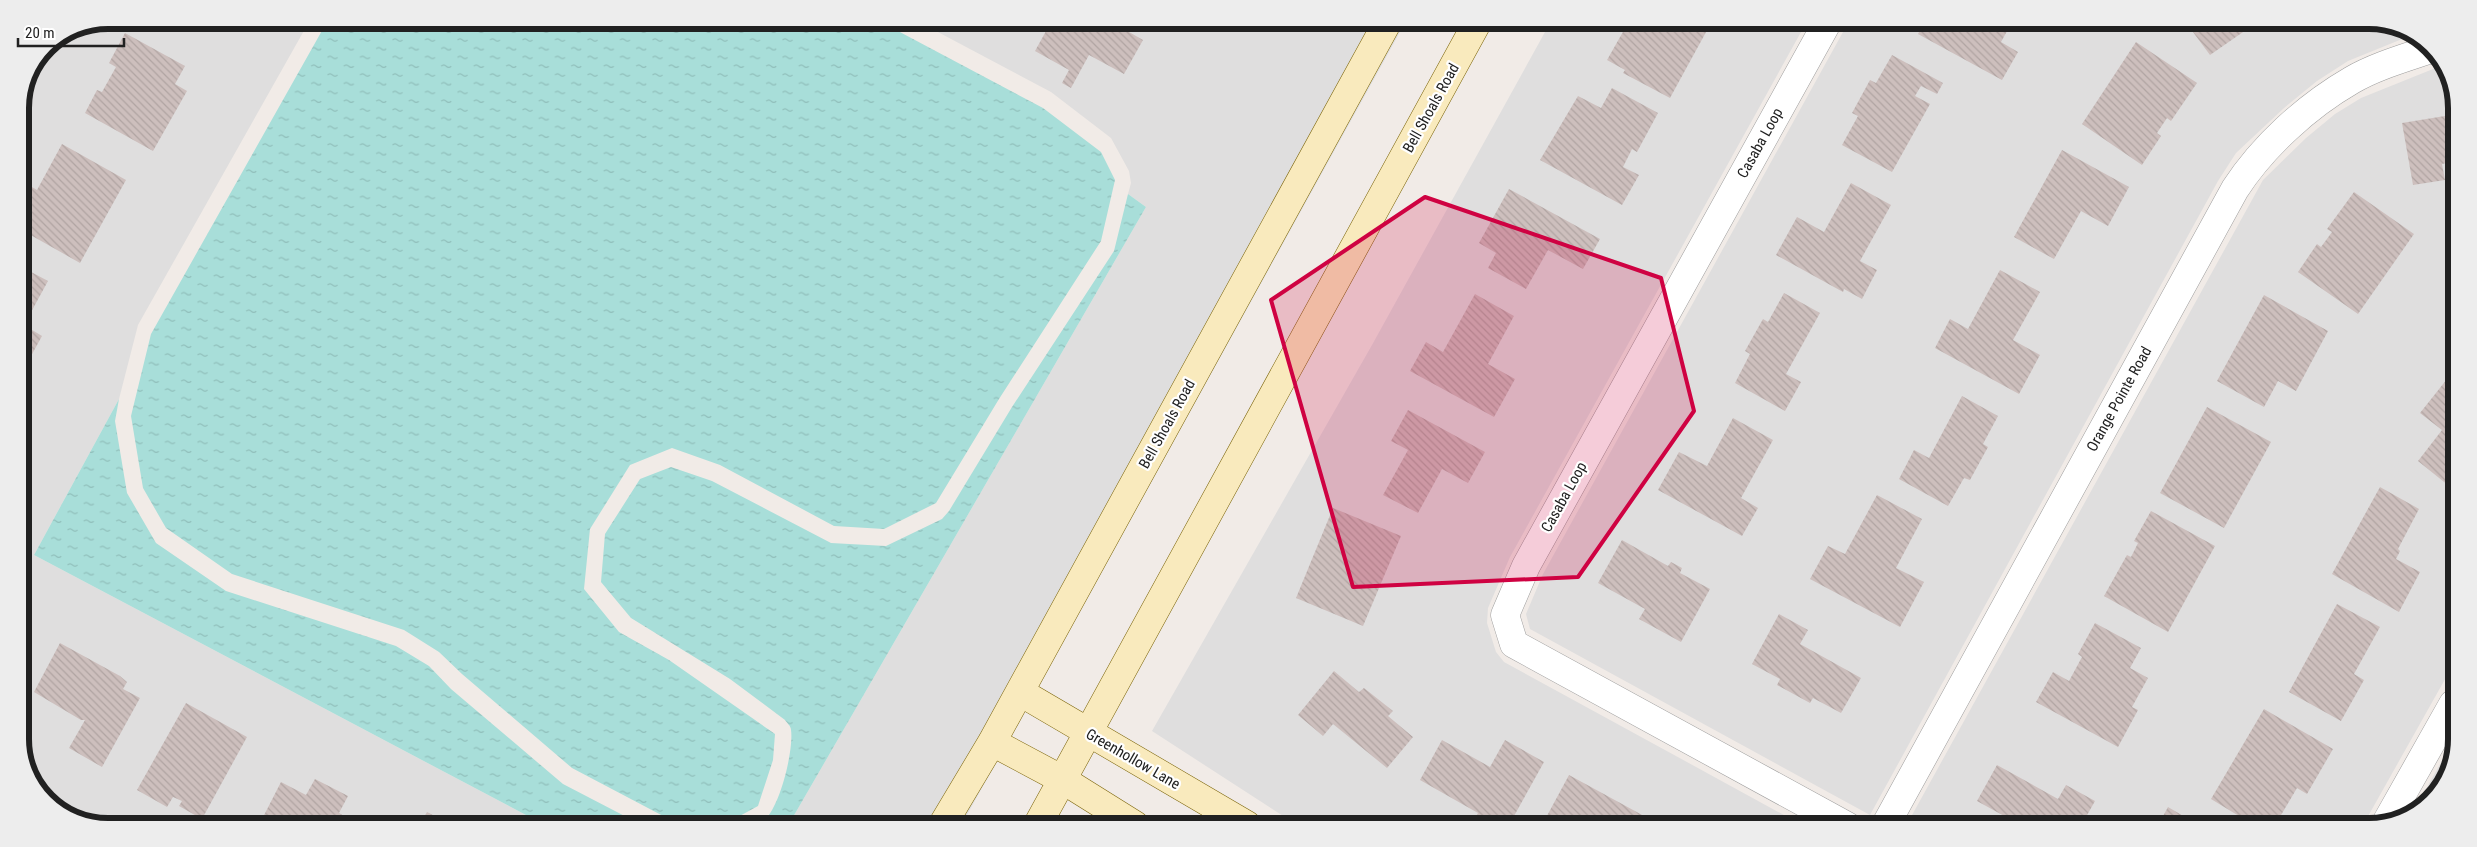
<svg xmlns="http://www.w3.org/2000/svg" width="2477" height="847" viewBox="0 0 2477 847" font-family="'Roboto Condensed',sans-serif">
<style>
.residential{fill:#dfdede}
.water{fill:url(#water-ripples)}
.building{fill:url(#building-back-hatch)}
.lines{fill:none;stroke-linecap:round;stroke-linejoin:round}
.street-casing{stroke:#9e9e9e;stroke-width:29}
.secondary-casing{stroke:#796206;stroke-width:29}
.street{stroke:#fff;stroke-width:28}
.secondary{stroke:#f9eabd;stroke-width:28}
.marked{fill:#cf0242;fill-opacity:0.2;stroke:#cf0242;stroke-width:4;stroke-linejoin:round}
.labels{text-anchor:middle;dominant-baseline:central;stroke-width:4.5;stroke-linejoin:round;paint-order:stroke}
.street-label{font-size:15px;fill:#212121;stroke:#fff}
.rim{fill:none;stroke:#212121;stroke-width:6}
</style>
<defs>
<pattern id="water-ripples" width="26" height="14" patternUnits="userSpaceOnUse" patternTransform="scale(1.25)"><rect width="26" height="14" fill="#a8ded9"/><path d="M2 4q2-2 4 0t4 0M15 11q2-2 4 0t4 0" fill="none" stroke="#90beba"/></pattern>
<pattern id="building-back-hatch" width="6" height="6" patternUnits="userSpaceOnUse" patternTransform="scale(1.25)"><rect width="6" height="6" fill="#cdbfbd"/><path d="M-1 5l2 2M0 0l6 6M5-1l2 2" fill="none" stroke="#b0a4a2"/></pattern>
</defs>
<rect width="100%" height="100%" fill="#f1ebe7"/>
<path class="residential" d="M108,20H310L138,325L119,399L34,555L541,823L80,822L38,793L20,745V102L46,45L74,27Z
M919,22L1405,23L962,824H789L1146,207L1128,194L1131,183L1129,171L1111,138L1051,92Z
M1550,23H1806L1510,557L1488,608L1487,623L1496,652L1504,662L1804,826L1297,825L1152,731L1372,345Z
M1848,23L2397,25L2412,35L2348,61L2317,81L2284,108L2236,153L2218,181L1870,815L1530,629L1526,614L1543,574Z
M2443,65L2457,102L2453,665L2362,827L1906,826L2263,180L2306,138L2335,114L2361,98Z
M2453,741L2452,767L2422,809L2413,812Z"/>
<path class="water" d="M328,20L881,22L1043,108L1101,152L1115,180L1101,241L999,399L936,503L884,529L834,526L720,465L672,448L630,465L590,529L584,589L619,632L669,660L775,734L773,760L758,806L725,824H701L665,817L572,768L462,674L439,652L404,630L232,574L166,528L143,488L131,416L151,334Z
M1128,194L1146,207L789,824H760C779,814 794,750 791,730C791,726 787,723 785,720L730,679L631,618L601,582L605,534L640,479L671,467L712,481L831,543L886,546L942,519L949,511L1012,407L1114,251Z
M119,399L115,421L127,493L156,543L226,591L396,646L429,666L451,689L563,784L640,824L541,823L34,555Z"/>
<path class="building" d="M1051,22H1125L1122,28L1143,40L1124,74L1089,55L1071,88L1062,83L1069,70L1035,51Z
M1628,23H1711L1670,98L1623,73L1625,70L1607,60Z
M1923,24H2011L2001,42L2018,52L2002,80L1918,34Z
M2187,24H2245L2243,26L2246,30L2210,55Z
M125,33L185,66L175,84L187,91L153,151L85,113L97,90L102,92L116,67L109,63Z
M2136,42L2197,83L2171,121L2167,118L2157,133L2161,136L2142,165L2082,124Z
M1892,55L1943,83L1937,94L1921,86L1915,96L1930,104L1892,172L1842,145L1858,116L1852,113L1870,80L1876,83Z
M1612,88L1658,113L1637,152L1632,149L1623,167L1639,175L1622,205L1540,160L1578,96L1601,108Z
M2457,114L2456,161L2442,164L2445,180L2413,185L2402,123Z
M62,144L126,180L80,263L20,229V180L37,190Z
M2062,150L2129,187L2108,226L2081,211L2054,259L2014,237Z
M1851,183L1891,205L1860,261L1877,270L1862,299L1844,289L1843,292L1776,255L1797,217L1824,232Z
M1509,189L1600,239L1583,269L1548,250L1526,289L1488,268L1496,253L1479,243Z
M2354,192L2414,234L2358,314L2298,272L2317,244L2321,247L2332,232L2327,229Z
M20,266L48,281L24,325L42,336L20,376Z
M2000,270L2040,292L2013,340L2040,355L2019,394L1935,348L1950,319L1968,329Z
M1784,293L1820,313L1786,374L1801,382L1785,411L1735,383L1750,354L1745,351L1763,319L1768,322Z
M1475,294L1514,316L1488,364L1515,379L1494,417L1410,371L1426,342L1443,352Z
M2264,295L2328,331L2296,391L2278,381L2264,407L2217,381Z
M2455,369L2454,490L2418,461L2442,430L2420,413Z
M1962,396L1998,416L1983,444L1988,447L1970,480L1964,478L1948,506L1899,479L1914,450L1929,458Z
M2207,407L2271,442L2224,528L2160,493Z
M1408,410L1485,452L1468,483L1442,469L1418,513L1383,495L1408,450L1391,441Z
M1733,418L1773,440L1741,498L1758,508L1742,536L1658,490L1679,452L1707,466Z
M2380,487L2419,509L2398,549L2400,551L2396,559L2420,572L2399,612L2332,574Z
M1877,495L1922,519L1896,568L1924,582L1900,627L1810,579L1828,546L1845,554Z
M1333,508L1401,536L1363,626L1296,598Z
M2151,511L2215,546L2168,632L2104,596L2127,555L2131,557L2138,543L2134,541Z
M1622,540L1668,566L1671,562L1682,568L1680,573L1710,589L1681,642L1639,619L1645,609L1598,583Z
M2337,604L2380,627L2354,674L2364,680L2341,721L2289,692Z
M1779,614L1808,630L1800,644L1861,678L1841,713L1813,698L1810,703L1777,685L1780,679L1752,664Z
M2095,623L2141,648L2130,668L2148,678L2132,707L2138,710L2118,747L2036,702L2053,672L2069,681L2082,657L2078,654Z
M60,643L120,676L127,682L123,689L140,698L102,767L69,748L85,720H81L34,692Z
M1334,671L1359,692L1364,688L1393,711L1388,716L1413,737L1387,768L1333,724L1323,736L1298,715Z
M186,703L247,737L202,819L179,806L182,801L173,797L167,807L137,790Z
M2264,709L2333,749L2307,794L2297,788L2274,827H2257L2211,799Z
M1442,740L1490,767L1505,740L1544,762L1509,825H1471L1478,813L1420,780Z
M1997,765L2058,799L2066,785L2095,801L2081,826H2010L2003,823L2006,817L1977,801Z
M1569,775L1655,822L1653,826L1542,825Z
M315,779L348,796L339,813L356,823H260L281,782L306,795Z
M2168,807L2185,817L2180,827H2157Z
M427,812L448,823H421Z"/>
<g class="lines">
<g class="street-casing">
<path id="street" d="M1827,23L1526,566L1505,615L1514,644L1847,826
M2387,821L2453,704
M1885,826L2235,189C2263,146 2307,106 2352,80C2376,66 2405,58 2431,49"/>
</g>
<g class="secondary-casing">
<path id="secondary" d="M1020,692L1247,825
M992,742L1063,780L1135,825
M943,824L992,742L1387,23
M1038,824L1477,23"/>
</g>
<use href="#street" class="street"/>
<use href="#secondary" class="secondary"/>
</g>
<path class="marked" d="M1425,197L1661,278L1694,411L1578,577L1353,587L1271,300Z"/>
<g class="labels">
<g class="street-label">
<text transform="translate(1431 108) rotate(-61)">Bell Shoals Road</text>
<text transform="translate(1760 143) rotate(-61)">Casaba Loop</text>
<text transform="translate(2119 399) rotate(-61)">Orange Pointe Road</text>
<text transform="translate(1167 424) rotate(-61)">Bell Shoals Road</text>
<text transform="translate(1564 497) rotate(-61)">Casaba Loop</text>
<text transform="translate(1133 759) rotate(30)">Greenhollow Lane</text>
</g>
</g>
<path d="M0 0H2477V847H0ZM108 29H2369A79 79 0 0 1 2448 108V739A79 79 0 0 1 2369 818H108A79 79 0 0 1 29 739V108A79 79 0 0 1 108 29Z" fill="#ededed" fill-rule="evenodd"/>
<path class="rim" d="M108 29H2369A79 79 0 0 1 2448 108V739A79 79 0 0 1 2369 818H108A79 79 0 0 1 29 739V108A79 79 0 0 1 108 29Z"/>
<path d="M18 38v8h106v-8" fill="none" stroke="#212121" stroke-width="2.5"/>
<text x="25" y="38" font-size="15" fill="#212121" stroke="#ffffff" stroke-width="4" paint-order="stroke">20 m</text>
</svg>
